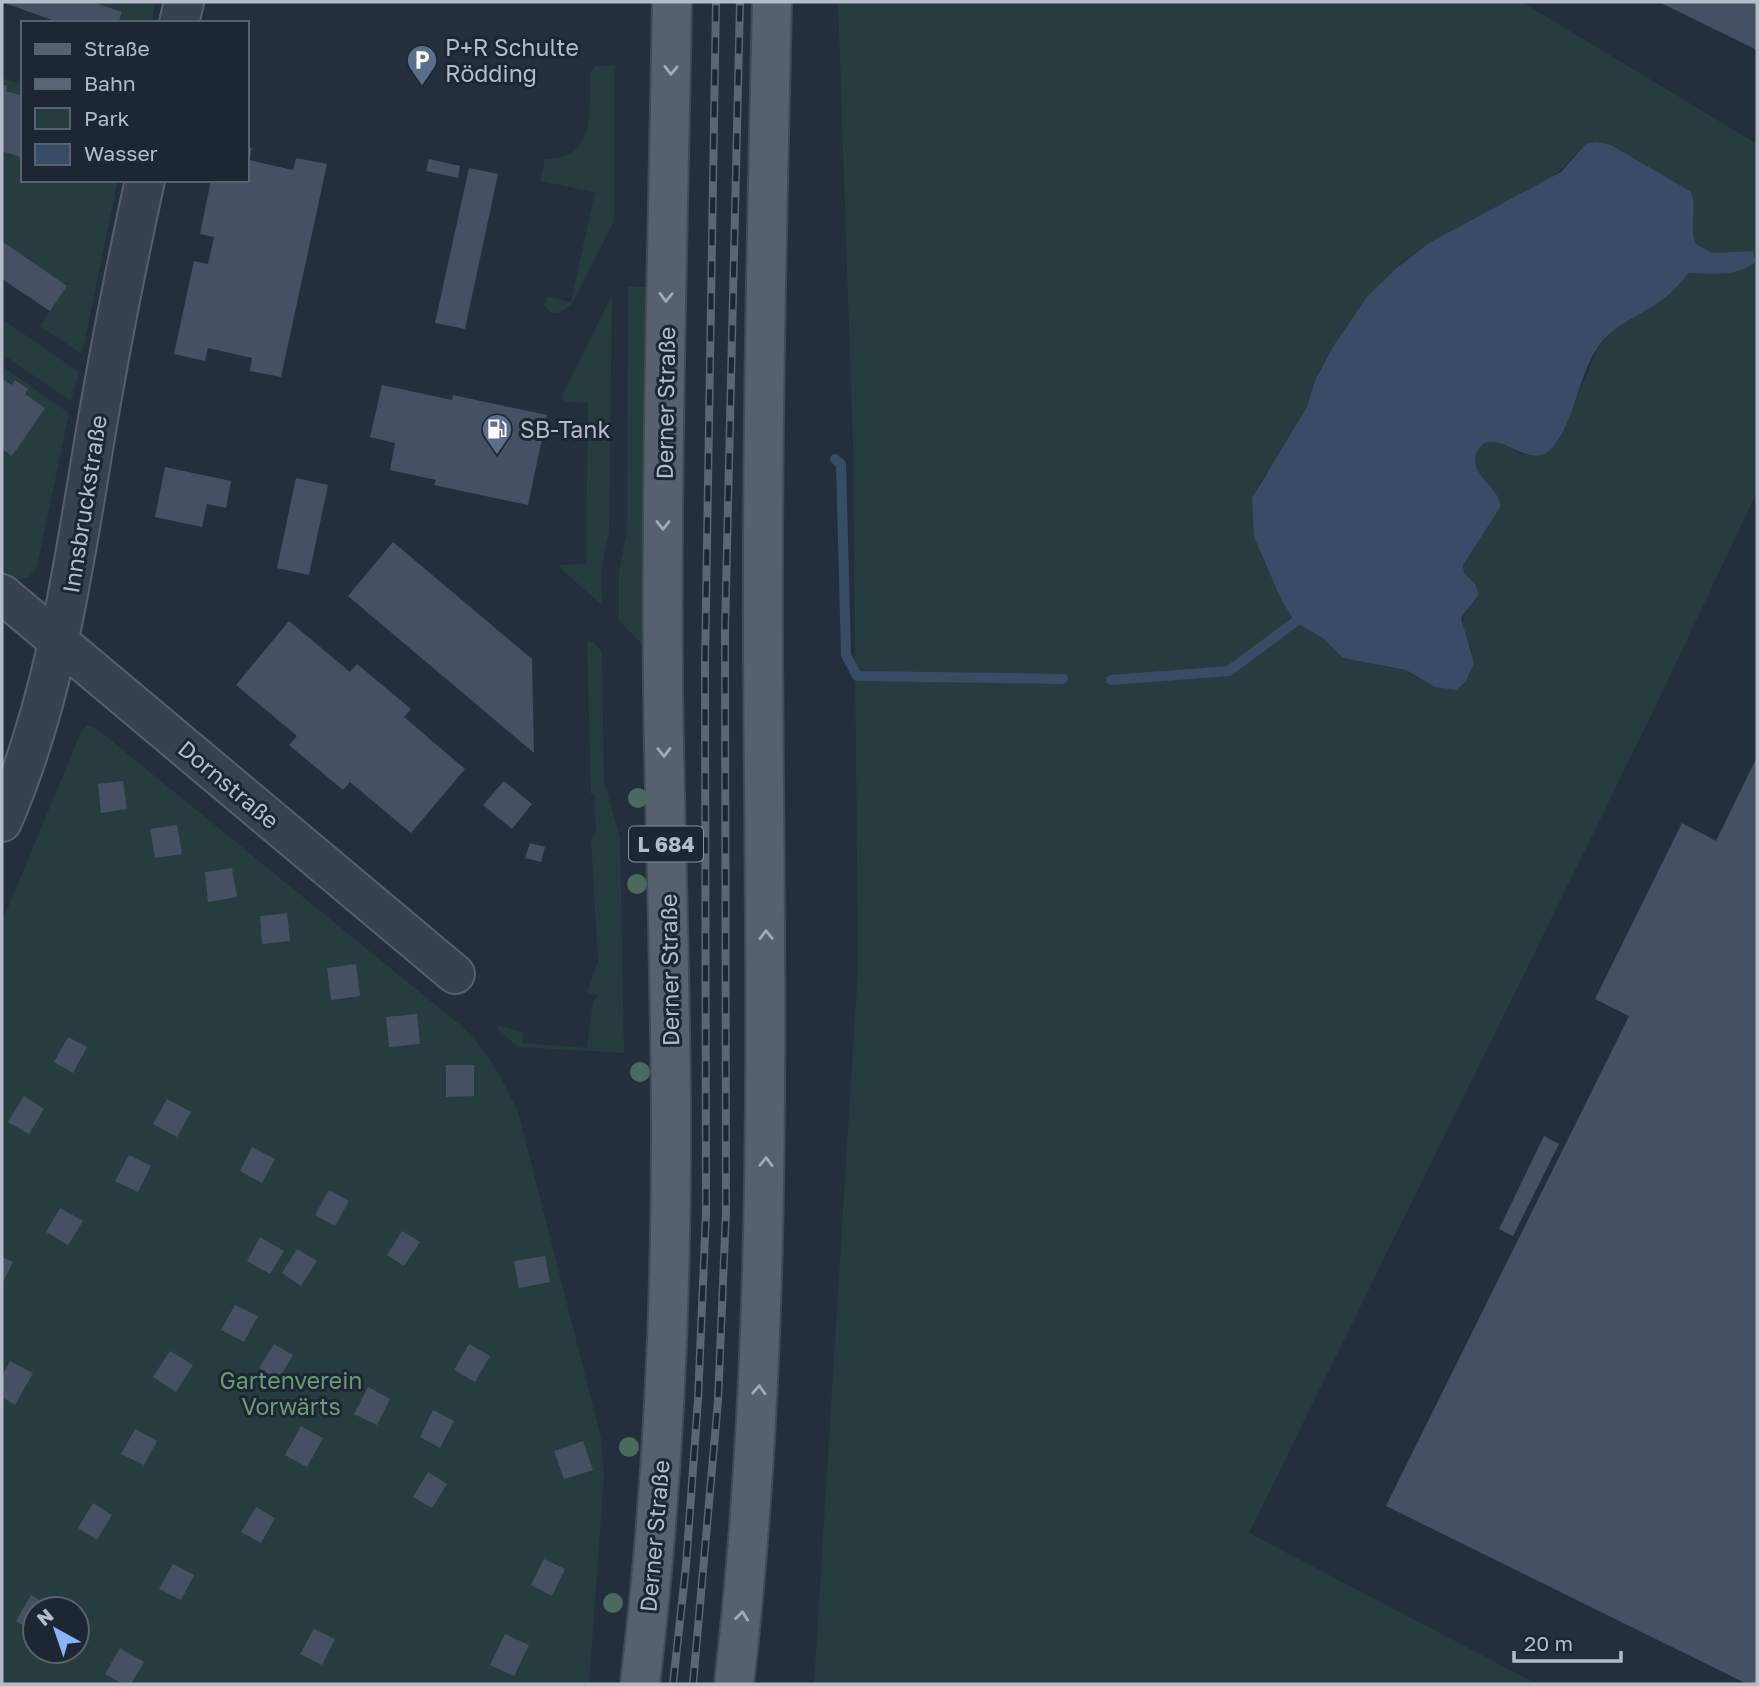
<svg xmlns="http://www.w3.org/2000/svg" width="1759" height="1686" viewBox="0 0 1759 1686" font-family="'Golos Text',sans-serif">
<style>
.green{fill:#263c3f;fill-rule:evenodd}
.water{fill:#394c67}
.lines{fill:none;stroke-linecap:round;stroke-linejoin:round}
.stream{stroke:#394c67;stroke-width:10}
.building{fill:#455162}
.minor-casing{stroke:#565f6c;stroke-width:42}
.major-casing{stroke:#414a57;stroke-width:42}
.minor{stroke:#38414e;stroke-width:38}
.major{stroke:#56606e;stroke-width:38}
.rail-casing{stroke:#5a6575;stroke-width:8}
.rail{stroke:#1d2633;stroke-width:5;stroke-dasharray:16;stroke-linecap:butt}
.tree{fill:#4b6a5d}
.oneway{stroke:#a1aab7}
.labels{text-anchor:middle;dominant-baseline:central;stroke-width:6;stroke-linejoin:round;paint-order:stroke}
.shield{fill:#1d2633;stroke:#878f9c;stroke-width:2}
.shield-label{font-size:21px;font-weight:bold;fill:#b4bcc9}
.poi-label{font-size:23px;fill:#b4bcc9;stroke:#1d2633;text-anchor:start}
.street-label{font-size:23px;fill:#b4bcc9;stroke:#1d2633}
.park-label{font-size:23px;fill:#6b9a76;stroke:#1d2633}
</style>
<rect width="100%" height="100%" fill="#242f3e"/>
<path class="green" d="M93,2H156L151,23H118L122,12Z
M838,2H1522L1757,144V492L1647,724L1249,1533L1537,1684H814L858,967L853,445ZM1611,145L1690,191C1699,206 1688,227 1696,244L1712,253L1753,251L1757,258C1741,278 1712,274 1689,273L1659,302L1617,326L1598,348L1562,432L1522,454C1511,448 1494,436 1482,445C1458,463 1499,488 1501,505L1463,565V573L1475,584L1479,594C1459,621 1458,622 1473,652L1418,679L1406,670L1343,658L1324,639L1295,622L1259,483C1277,460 1296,433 1307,406C1311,398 1311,388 1315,380C1331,345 1365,298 1392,271C1443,222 1536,206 1575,154Z
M596,66H617L614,74V221L572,304L559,313H552L544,305L548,297L571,302L595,192L540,181L545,159C597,160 589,109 590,72Z
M2,78L23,85V180H118L82,354L40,326L67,286L2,241Z
M628,287H647L644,646L619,621V572L627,530Z
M612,295L609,531L601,573L602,605L560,568V565L586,564L588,403L565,402L562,396Z
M2,319L79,372L71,401L2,354Z
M2,366L69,413L37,567L29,577L18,580L2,574Z
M587,640L593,642L602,652L604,781L620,838L624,1053L518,1047L497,1028L498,1025L524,1033L522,1043L587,1048L593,1001L599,996L587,992L598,961L591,839L596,833L594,794H591Z
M87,725L97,729L459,1024C489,1052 502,1078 519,1115L601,1438L604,1476L589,1684H2V922L81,732ZM35,1609H77V1651H35Z"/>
<path class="water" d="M1595,142L1611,145L1690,191C1699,206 1688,227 1696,244L1712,253L1753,251L1756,262C1738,277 1710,274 1689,273C1679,284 1670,295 1658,303C1636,317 1614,325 1598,347C1578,374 1572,436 1546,453C1525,466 1492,425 1478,450C1465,472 1499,486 1501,506L1463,565L1464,573L1475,584L1479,594L1461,618L1474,663L1466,681L1456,690L1435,687L1406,670L1343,658L1324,639L1295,622L1281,599L1254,537L1252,498L1307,407L1315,380L1334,345L1366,298L1395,269L1429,243L1561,172L1586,144Z"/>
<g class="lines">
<path class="stream" d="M835,459L841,464L846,655L857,676L1063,679
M1111,680L1229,671L1295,622"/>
</g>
<path class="building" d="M2,2H93L122,12L118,23H60Z
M1659,2H1757V50Z
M2,84L7,86L6,91L23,96V158L2,151Z
M247,147L252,148L249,160L293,170L296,158L327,164L281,377L250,371L252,358L208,348L205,361L174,354L194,261L208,264L214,237L200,234L211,180H247Z
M429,159L460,166L458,178L426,171Z
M469,168L498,174L465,329L435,323Z
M2,241L67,286L50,311L2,279Z
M2,379L12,385L15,380L28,389L25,394L45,408L12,456L2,449Z
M382,385L452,400L453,395L547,415L528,505L434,485L436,480L390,470L395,443L370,437Z
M165,467L231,481L226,508L207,504L202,527L155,517Z
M296,478L328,485L309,575L277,568Z
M393,542L532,659L534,753L348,596Z
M289,621L350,672L357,664L411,709L404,717L465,769L411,833L350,782L343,790L289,745L297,736L236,685Z
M1757,757V1684H1747L1386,1506L1629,1016L1595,999L1682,823L1716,841Z
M123,781L127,809L101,813L98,784Z
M504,781L532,804L512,829L483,805Z
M177,825L182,854L155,858L150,829Z
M530,843L545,847L541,862L525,858Z
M232,868L237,897L208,902L205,872Z
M287,913L290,941L262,944L260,916Z
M356,964L360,996L331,1000L327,968Z
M417,1014L420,1044L389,1047L386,1017Z
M68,1037L87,1047L73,1073L54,1062Z
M446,1065H474V1096L446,1097Z
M24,1096L44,1109L29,1134L8,1122Z
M167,1099L191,1112L177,1137L153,1124Z
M1544,1136L1559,1144L1513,1236L1499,1229Z
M252,1147L275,1159L262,1183L240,1171Z
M129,1155L151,1166L138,1192L115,1181Z
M329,1190L349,1201L335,1226L315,1215Z
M60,1208L83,1221L68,1245L46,1232Z
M402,1231L420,1242L404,1266L387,1255Z
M260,1237L284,1251L270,1274L247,1261Z
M297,1249L317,1261L301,1286L282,1273Z
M545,1256L550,1282L519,1288L514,1261Z
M2,1257L13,1262L2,1284Z
M235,1305L258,1316L244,1342L221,1330Z
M274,1344L293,1355L278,1380L259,1368Z
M469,1344L490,1356L475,1382L454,1370Z
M170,1351L193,1365L176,1392L153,1377Z
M10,1361L33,1373L15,1405L2,1397V1376Z
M368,1387L390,1399L377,1425L354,1414Z
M433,1410L454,1421L440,1448L420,1437Z
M301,1426L323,1438L307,1467L285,1455Z
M135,1429L157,1441L144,1465L121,1454Z
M583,1441L593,1470L564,1479L554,1451Z
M428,1472L447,1484L432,1508L413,1497Z
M93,1503L112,1515L97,1540L78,1528Z
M256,1507L275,1518L261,1543L241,1532Z
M544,1559L565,1569L552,1596L531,1585Z
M173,1564L194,1575L181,1600L159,1589Z
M31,1595L54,1609H35V1633L16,1621Z
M314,1629L335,1639L322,1665L300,1654Z
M505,1634L529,1645L514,1676L490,1665Z
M120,1648L144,1662L131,1684H123L105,1674Z"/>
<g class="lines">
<g class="minor-casing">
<path id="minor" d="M179,23L184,2
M2,594L455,974
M2,822C57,695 74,561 97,425C111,343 127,262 145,180"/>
</g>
<g class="major-casing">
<path id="major" d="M640,1684C662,1502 671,1319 671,1135C671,986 665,837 663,687C661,459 668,230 672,2
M734,1684C774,1341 765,998 763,653C762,436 767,219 772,2"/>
</g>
<use href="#minor" class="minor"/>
<use href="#major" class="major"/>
<g class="rail-casing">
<path id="rail" d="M673,1684L686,1566L698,1400L706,1213L705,664L716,2
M693,1684L718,1401L726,1211L725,631L740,2"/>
</g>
<use href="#rail" class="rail"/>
</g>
<g class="tree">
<circle cx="638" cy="798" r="10"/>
<circle cx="637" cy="884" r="10"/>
<circle cx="640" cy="1072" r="10"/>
<circle cx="629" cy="1447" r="10"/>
<circle cx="613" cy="1603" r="10"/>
</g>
<defs><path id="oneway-chevron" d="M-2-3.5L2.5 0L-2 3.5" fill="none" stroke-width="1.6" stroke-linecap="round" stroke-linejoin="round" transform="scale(1.75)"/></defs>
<g class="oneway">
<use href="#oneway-chevron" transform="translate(671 70) rotate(91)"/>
<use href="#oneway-chevron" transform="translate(666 297) rotate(91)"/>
<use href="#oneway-chevron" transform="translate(663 525) rotate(90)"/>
<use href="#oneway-chevron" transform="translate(664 752) rotate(89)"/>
<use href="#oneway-chevron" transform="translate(766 935) rotate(-91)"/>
<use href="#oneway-chevron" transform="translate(766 1162) rotate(-89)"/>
<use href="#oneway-chevron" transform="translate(759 1390) rotate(-87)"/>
<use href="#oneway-chevron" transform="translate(742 1616) rotate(-83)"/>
</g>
<defs>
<g id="parking-pin" transform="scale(1.575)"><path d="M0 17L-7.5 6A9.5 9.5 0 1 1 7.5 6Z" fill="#5c6f8a" stroke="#1d2633"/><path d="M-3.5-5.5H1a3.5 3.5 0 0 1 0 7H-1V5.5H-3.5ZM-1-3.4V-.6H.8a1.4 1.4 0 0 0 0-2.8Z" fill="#fff"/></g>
<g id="fuel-pin" transform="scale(1.575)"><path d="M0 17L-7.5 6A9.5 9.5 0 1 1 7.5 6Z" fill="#5c6f8a" stroke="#1d2633"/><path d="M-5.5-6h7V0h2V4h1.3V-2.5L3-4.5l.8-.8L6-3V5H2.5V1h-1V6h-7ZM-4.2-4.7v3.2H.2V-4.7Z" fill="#fff"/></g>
</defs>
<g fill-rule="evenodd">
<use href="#parking-pin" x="422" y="60"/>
<use href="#fuel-pin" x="497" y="429"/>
</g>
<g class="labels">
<rect class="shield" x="629" y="826.5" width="74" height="35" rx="5"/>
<g class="shield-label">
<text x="666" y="844">L 684</text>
</g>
<g class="poi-label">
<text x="445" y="47">P+R Schulte<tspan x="445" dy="26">Rödding</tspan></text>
<text x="520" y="429">SB-Tank</text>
</g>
<g class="street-label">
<text transform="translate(665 403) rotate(-89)">Derner Straße</text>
<text transform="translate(84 504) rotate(-81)">Innsbruckstraße</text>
<text transform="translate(229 784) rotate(40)">Dornstraße</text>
<text transform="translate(669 970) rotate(-91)">Derner Straße</text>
<text transform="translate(654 1536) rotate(-85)">Derner Straße</text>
</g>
<g class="park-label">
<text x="291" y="1380">Gartenverein<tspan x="291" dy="26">Vorwärts</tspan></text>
</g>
</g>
<rect width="1759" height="1686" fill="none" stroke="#b4bcc9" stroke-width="7"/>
<rect x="21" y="21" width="228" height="161" fill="#1d2633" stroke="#59626f" stroke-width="2"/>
<rect x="35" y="44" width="35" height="10" fill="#56606e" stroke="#59626f" stroke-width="2"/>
<text x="84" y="56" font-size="21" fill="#b4bcc9">Straße</text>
<rect x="35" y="79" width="35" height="10" fill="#5a6575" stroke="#59626f" stroke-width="2"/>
<text x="84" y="91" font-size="21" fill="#b4bcc9">Bahn</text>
<rect x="35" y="108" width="35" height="21" fill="#263c3f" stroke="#59626f" stroke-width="2"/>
<text x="84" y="126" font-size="21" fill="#b4bcc9">Park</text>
<rect x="35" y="144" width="35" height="21" fill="#394c67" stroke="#59626f" stroke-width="2"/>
<text x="84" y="161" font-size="21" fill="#b4bcc9">Wasser</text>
<g transform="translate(56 1630) rotate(320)"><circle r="33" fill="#1d2633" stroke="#59626f" stroke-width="2"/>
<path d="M0-5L12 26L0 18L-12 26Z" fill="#8ab4f8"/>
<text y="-10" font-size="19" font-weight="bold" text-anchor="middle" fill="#b4bcc9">N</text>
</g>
<path d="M1514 1651v10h107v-10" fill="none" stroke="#b4bcc9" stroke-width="3.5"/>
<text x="1524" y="1651" font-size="21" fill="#b4bcc9" stroke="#1d2633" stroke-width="5" paint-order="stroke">20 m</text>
</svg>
